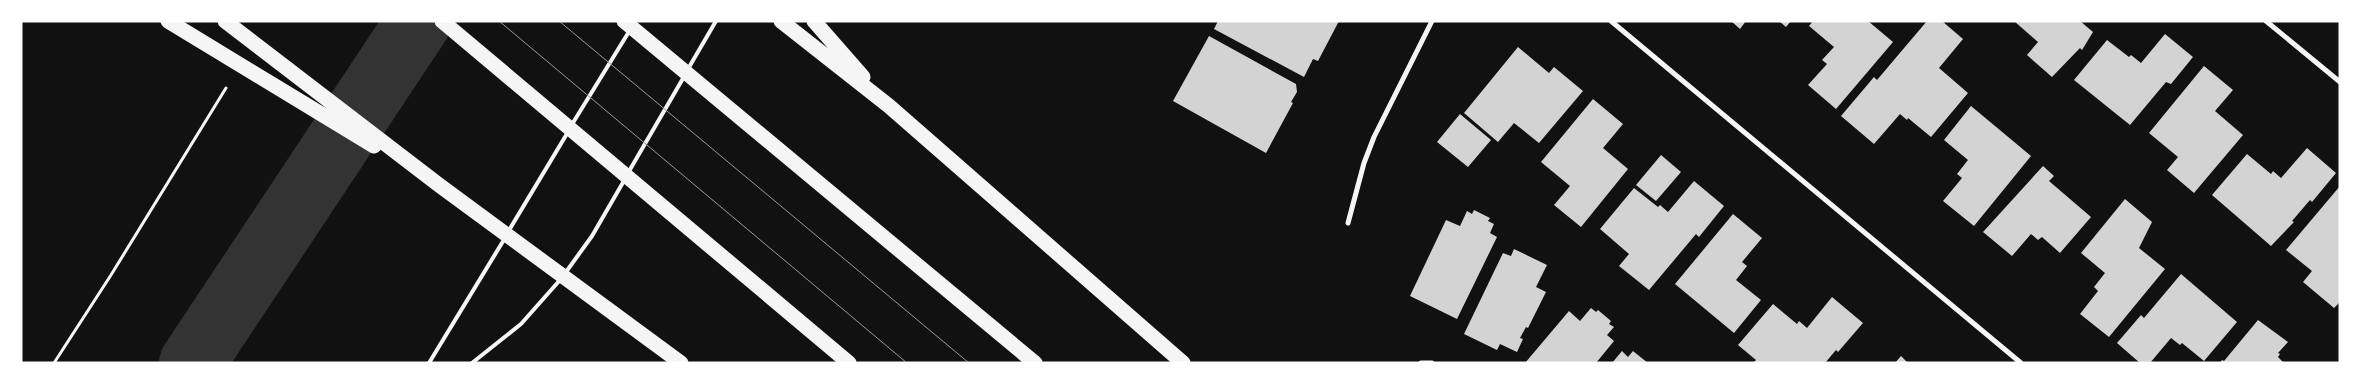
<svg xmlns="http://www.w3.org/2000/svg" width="2361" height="384" viewBox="0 0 2361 384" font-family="'PT Sans',sans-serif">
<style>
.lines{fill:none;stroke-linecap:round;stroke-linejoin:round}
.river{stroke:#333;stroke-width:66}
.building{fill:#d3d3d3}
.path{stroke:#f5f5f5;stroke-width:3}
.service{stroke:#f5f5f5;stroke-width:4}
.minor{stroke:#f5f5f5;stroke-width:5}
.motorway{stroke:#f5f5f5;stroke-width:15}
.tram{stroke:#9a9a9a;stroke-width:1}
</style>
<rect width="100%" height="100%" fill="#111"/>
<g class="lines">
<path class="river" d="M192,363L419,21"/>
</g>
<path class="building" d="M1218,21H1339L1318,61L1313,59L1304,77L1214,29Z
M1731,21H1746L1740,29Z
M1779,21H1791L1786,27Z
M1813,21H1868L1893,42L1836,109L1808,85L1827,64L1822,60L1834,47L1809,26Z
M1927,21H1942L1963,39L1939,68L1968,93L1931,137L1908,118L1907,120L1900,114L1874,144L1841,116L1874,77L1877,80Z
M2014,21H2080L2093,32L2082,50L2080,48L2052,77L2027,55L2038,42Z
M2165,34L2193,57L2171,84L2166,82L2130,125L2074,80L2107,40L2129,57L2131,55L2141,63Z
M1209,36L1296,84L1297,92L1291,102L1293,103L1266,153L1173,101Z
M1518,47L1549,73L1554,67L1583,91L1539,143L1514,123L1498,142L1464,113Z
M2204,66L2233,90L2215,111L2243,135L2194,193L2167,170L2178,157L2149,133Z
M1593,99L1623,124L1603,148L1628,169L1581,227L1554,205L1570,186L1541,162Z
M1971,106L2031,156L1974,226L1943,201L1962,178L1957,174L1968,160L1944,140Z
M1460,114L1491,140L1468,167L1437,142Z
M2307,148L2336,173L2312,202L2310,200L2292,221L2294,222L2271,246L2212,195L2247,154L2271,174L2273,171L2281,178Z
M1661,155L1681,172L1656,201L1636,185Z
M2043,166L2054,176L2049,181L2091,217L2060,253L2042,237L2038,240L2031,234L2012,256L1983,232Z
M1694,181L1724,206L1699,237L1696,234L1649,290L1619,266L1629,254L1600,229L1634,188L1658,207L1660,205L1668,212Z
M2340,186V302L2334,308L2303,282L2312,271L2286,250Z
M2125,199L2152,222L2139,248L2165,269L2109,337L2080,314L2098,291L2094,287L2105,273L2081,253Z
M1474,210L1490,218L1488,221L1494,224L1490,233L1497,237L1457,319L1410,296L1446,220L1460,226L1467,211L1472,214Z
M1733,214L1762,238L1742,262L1747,266L1736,280L1761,300L1734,333L1675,284Z
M1514,249L1547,265L1536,287L1546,292L1528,328L1526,327L1520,338L1523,339L1517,352L1500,344L1497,350L1464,334L1503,253L1511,256Z
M2181,274L2237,322L2204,361L2182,343L2180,345L2171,338L2150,363H2140L2117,343L2141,315L2144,318Z
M1832,297L1863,323L1838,352L1836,350L1825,363H1753L1756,360L1738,345L1773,304L1797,324L1799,321L1807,328Z
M1591,308L1596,312L1598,310L1611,321L1609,324L1614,327L1607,335L1614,341L1596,363H1525L1569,311L1580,321Z
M2258,320L2288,342L2278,353L2280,354L2278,357L2284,363H2220L2222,360L2224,361Z
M1622,351L1628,357L1633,351L1648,363H1612Z
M1901,356L1908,363H1895Z"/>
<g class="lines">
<path class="path" d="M54,363L111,275L226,88"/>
<path class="service" d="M688,69L716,21
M571,126L630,30
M628,173L685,75
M508,232L568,132
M566,272L592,236L625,179
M429,363L505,238
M472,363L521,324L560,280"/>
<path class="minor" d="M1611,21L2021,363
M2266,21L2340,82
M1348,223L1364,163L1374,137L1432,21
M1421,363H1432"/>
<path class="motorway" d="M168,21L374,146
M225,21L439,185L681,363
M442,21L849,363
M624,21L1035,363
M781,21L889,106L1183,363
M814,21L863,77"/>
<path class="tram" d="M499,21L907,363
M559,21L969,363"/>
</g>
<rect width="2361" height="384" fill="none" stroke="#ffffff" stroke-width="45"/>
</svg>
